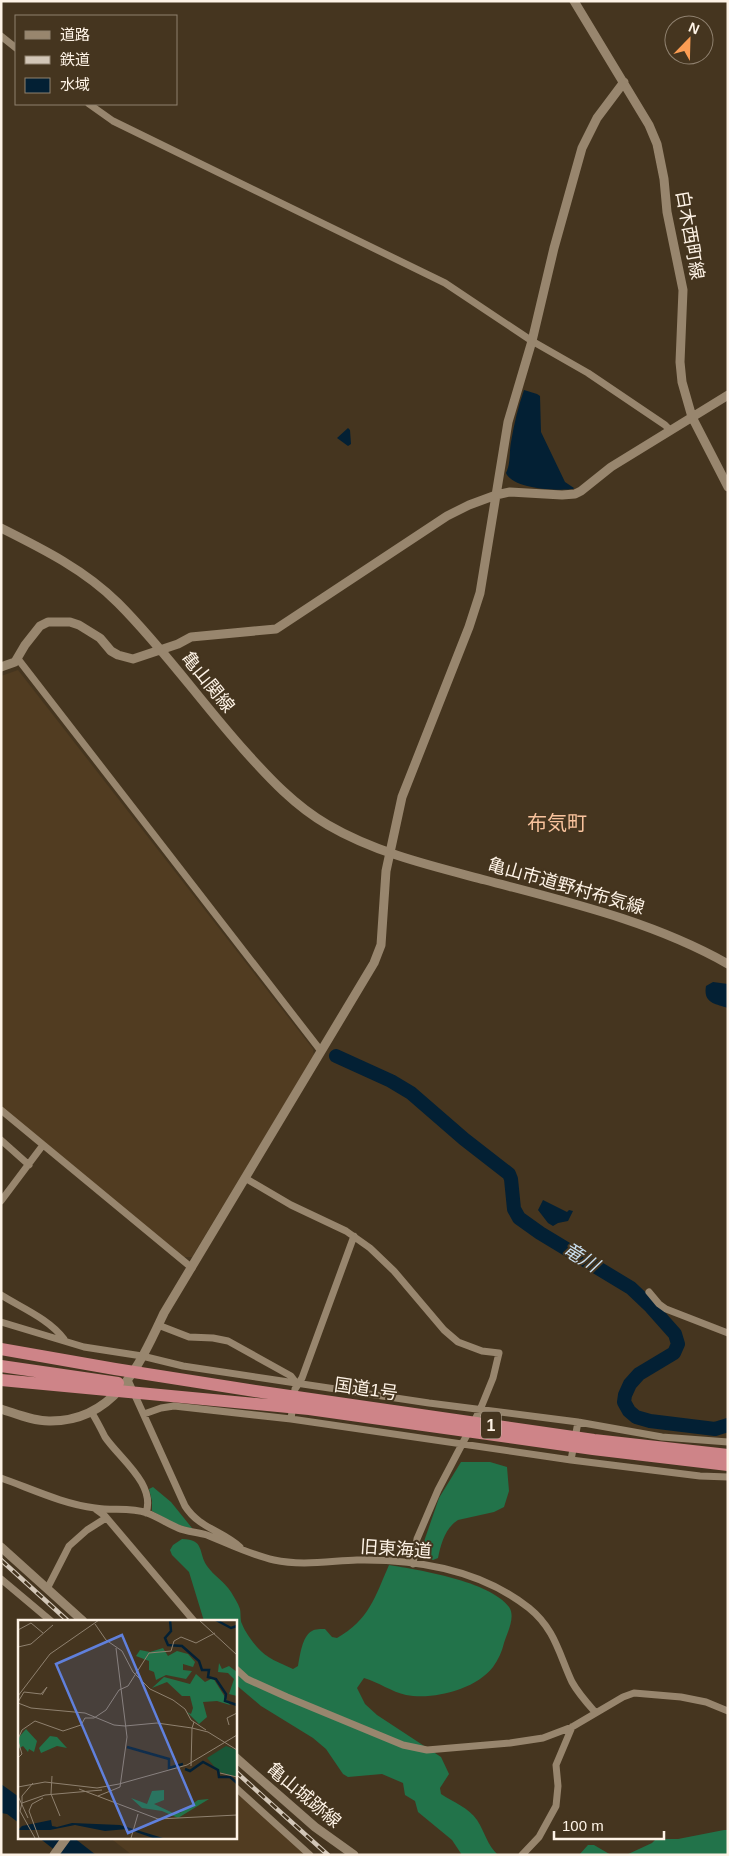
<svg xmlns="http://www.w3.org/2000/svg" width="729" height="1856" viewBox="0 0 729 1856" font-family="Arial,'Noto Sans JP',sans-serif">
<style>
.built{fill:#513c21}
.forest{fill:#22734a}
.water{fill:#032034}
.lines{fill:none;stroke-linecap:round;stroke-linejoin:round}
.river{stroke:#032034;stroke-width:14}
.street{stroke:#98866e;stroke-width:7}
.secondary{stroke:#98866e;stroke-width:9}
.highway{stroke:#ce8488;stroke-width:12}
.rail-casing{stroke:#d2c6b7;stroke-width:4.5}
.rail{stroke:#45351f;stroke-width:2.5;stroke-dasharray:8;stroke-linecap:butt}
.labels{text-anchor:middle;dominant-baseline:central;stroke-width:4;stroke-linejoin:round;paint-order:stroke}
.shield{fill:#45351f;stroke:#c6baaa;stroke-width:1}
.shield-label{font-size:16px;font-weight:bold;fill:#fef3e6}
.street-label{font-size:18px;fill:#fef3e6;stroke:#45351f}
.water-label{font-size:19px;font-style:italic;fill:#c9deee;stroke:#45351f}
.quarter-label{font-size:20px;fill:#f9c39d;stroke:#45351f}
.inset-river{fill:none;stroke:#032034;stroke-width:2.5}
.inset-road{fill:none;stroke:#8f816f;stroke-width:1}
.view{fill:#6080dc;fill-opacity:0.15;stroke:#6080dc;stroke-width:2.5}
.inset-edge{fill:none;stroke:#fef3e6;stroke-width:2.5}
</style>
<rect width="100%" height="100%" fill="#45351f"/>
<path class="built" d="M18,670L313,1049L314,1056L192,1257H184L1,1107V676Z
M235,1791L307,1855H132L109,1837H235Z"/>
<path class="forest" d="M461,1462H490L507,1467L509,1491L504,1507L494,1512L458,1520C445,1528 441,1544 438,1558L433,1560L422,1558L420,1553L439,1498Z
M153,1487L171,1502L192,1528V1529L173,1523L152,1511V1501L149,1489Z
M182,1539C205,1539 198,1553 207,1566C214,1576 225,1582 231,1592C234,1597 238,1603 240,1609C241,1614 240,1620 242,1624C245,1632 252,1641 257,1647C266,1658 280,1663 293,1669L298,1666C300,1656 302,1636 312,1631C315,1629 321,1629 325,1629L332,1637L337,1638C369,1620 375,1597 389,1565C419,1570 490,1581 509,1607C516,1617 507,1633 504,1643C502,1652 498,1660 493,1667C475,1690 433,1700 406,1695C392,1692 378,1682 364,1678L357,1688L365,1704L377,1715L441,1757L449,1774L440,1788L441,1794C453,1802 469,1808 477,1820C485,1832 487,1845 498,1855H462L452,1840L418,1812L415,1801L405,1795L403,1783L382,1774L348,1777L343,1774L326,1749L313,1738L261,1706L235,1684V1621H204L189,1572L172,1555L170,1550L173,1545Z
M724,1830H728V1855H626L652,1843L656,1839H678Z
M588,1845H594L611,1855H579Z"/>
<path class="water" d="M524,390L537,394L540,396L541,432L565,482L574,488L573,489C557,491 513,489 506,473C511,462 509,453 511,442C514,424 518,407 524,390Z
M348,428L350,430L351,444L348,446L337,438Z
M713,982L728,984V1008C715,1004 703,1003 706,986Z
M543,1200L567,1212L569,1210L573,1211L568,1221L558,1223L553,1226L548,1223L538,1210Z
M1,1784L19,1797V1823L7,1814L1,1813Z
M38,1837H73L96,1855H61Z"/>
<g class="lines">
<path class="river" d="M336,1056L391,1081L411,1093L464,1139L509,1174L511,1179L514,1209L519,1218L540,1233L631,1288L651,1307L675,1334L678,1344L674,1353L639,1374L630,1384L625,1395L624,1402L629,1411L636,1417L650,1421L715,1429L728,1425"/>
<path class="street" d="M1,36L16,48
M89,104L113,121L445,283L532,341L588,373L665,425L670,430
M18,659L321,1051
M1,1110L192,1268
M1,1140L29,1165
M245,1178L291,1205L346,1231L370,1248L394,1271L444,1330L458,1342L482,1351L499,1353L493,1378L480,1410L438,1490L417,1539L413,1564
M1,1201L43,1145
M649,1292L659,1304L666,1309L728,1333
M1,1295C22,1308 49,1319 64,1339
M1,1322L84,1347L142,1356L183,1366L429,1403L578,1422L662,1437L728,1442
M158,1325L189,1337L213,1338L228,1341L291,1376L297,1384
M128,1380L185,1506C199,1528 221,1530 240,1547
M92,1413C97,1421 101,1429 105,1437C119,1458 156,1484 146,1513
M144,1414L161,1408L174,1406L291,1419L571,1460L700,1476L728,1477
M291,1419L295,1389L302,1378L354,1236
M571,1460L578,1422
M1,1478C32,1489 63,1504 95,1508C112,1511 131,1507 147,1513C158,1517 168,1524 178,1528C187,1532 198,1532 207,1535C229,1544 251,1555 274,1560C301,1566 330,1561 357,1560C417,1559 481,1570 529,1608C555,1629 559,1654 572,1682C578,1693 587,1703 595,1712
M94,1508L105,1516L194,1621
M1,1579L51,1621
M47,1589L69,1546L87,1530L106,1518
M235,1668L247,1679L287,1697L403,1745L427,1750L510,1743L543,1738L572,1727L623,1697L634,1693L681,1697L706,1702L728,1711
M235,1787L310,1855
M522,1855L539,1837L556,1806L558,1786L556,1765L572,1727"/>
<path class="secondary" d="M574,1L649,125L657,144L664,179L667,212L683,290L680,362L682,382L692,417L728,487
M1,528C43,549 85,570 118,603C164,649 201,702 244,750C269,778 295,806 328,825C376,853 432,866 485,880C568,902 652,921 728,964
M1,667L15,662L25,645L40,626L48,622H70L79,625L100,638L111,651L118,655L133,659L178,644L191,637L276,629L447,516L469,505L496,495L510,492L562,495L575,494L581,491L611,467L728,395
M1,1409C17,1414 33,1421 49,1421C115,1422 140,1364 164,1313L374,963L381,945L386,871L402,797L469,627L480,593L508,422L532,341L554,248L582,148L597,118L624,82
M1,1547L83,1621
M235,1757L315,1827L354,1855
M54,1855L67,1837"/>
<path class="highway" d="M1,1349L115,1369L255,1391L594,1440L728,1455
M1,1366L118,1383
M1,1380L309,1409L593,1449L728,1465"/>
<g class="rail-casing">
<path id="rail" d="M1,1560L68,1621
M235,1771L328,1855"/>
</g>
<use href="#rail" class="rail"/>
</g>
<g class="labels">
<rect class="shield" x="481" y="1411.5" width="20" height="27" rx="4"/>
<g class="shield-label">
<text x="491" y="1425">1</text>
</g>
<g class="street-label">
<text transform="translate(690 235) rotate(80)">白木西町線</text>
<text transform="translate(208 682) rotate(51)">亀山関線</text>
<text transform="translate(566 886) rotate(16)">亀山市道野村布気線</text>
<text transform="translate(366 1389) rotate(8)">国道1号</text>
<text transform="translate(396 1549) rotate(4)">旧東海道</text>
<text transform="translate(304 1795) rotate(40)">亀山城跡線</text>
</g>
<g class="water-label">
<text transform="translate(581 1257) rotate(32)">竜川</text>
</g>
<g class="quarter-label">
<text x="557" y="823">布気町</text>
</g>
</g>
<g transform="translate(18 1620)">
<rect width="219" height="219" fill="#45351f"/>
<path d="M208,126L219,130V157L201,152L189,138Z" fill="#1a5738"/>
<path d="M145,28L150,36L159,31L170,34L177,42L175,47L165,44V50L174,51L168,59L148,55L138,60L136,52L131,50V41L118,36L122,30L132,32ZM201,43L204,49L211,46L219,52V76L211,74L216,59L210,53L200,52ZM178,54L187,62L195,58L212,85L199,81L185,82L189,97L181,104L169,92L173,94L175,88L172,76H164L149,62L134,68L146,57L172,64ZM8,109L19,121L16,132L11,129L10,132L5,126L0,129L1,117ZM32,116L39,117L49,128L39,126L23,133L21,128ZM146,170V180L136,184L155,193H162L180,180L191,179L160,198L144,191L124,188L113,178L129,184L134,171Z" fill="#22734a"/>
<path d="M33,200L34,206L39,207L54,203L102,205L145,218H135L109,209L87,211L57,205L32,210H0L4,206Z" fill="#032034"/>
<path class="inset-river" d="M152,0L153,11L147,18L150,25L164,26L181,41L184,50H191L190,57L198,59L208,74L207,81L219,85M198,0L213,8L219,6M109,127L151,139V148L165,144M167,149L172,151L185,142L200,150L201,157H212L219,163"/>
<path class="inset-road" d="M181,0L219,35M77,4L88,20L104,31L115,52L132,69L155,80L167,89L173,100L188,110M0,10L13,3L25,13M0,27L13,24L35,5M0,76L32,34L81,0M0,82L6,72L23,74L29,67L24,75M0,83L13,88L67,93L96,105L107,106M176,102L174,108L190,112L219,130M211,105L209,98L219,93M107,106L139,103L174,108L173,146M0,119L4,110L17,101L45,111L63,105L67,98H76L88,90L101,70L110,66L131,33L153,31L156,21L163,17L178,23L197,13M0,121L4,134L0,138M202,153L219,157M34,156L33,174L42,196M0,167L27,162L79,168L101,164L169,145L219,115M61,169L140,199L219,195M0,176L10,198M80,176L102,167L109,117L98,28M4,183V176L15,163M17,218L2,191L4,183L27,175L84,170M21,218L11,191L14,184L25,178M113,218L120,194"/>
<path class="view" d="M104,15L176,185L110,213L38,44Z"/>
<rect width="219" height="219" class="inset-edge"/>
</g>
<rect width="729" height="1856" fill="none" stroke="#fef3e6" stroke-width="5"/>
<rect x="15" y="15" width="162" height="90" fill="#45351f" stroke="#8f816f"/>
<rect x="25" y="31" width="25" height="8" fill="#98866e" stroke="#8f816f"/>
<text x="60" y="40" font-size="15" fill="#fef3e6">道路</text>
<rect x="25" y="56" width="25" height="8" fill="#d2c6b7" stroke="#8f816f"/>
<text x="60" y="65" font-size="15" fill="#fef3e6">鉄道</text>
<rect x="25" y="78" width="25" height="15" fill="#032034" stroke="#8f816f"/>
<text x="60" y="90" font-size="15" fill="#fef3e6">水域</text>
<g transform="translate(689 40) rotate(23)"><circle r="24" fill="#45351f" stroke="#8f816f"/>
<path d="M0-4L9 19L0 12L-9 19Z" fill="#fc9d54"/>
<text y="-8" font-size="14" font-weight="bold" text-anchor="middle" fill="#fef3e6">N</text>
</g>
<path d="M554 1831v8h110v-8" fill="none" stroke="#fef3e6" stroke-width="2.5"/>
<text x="562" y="1831" font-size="15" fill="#fef3e6" stroke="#45351f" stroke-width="4" paint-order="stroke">100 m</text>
</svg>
